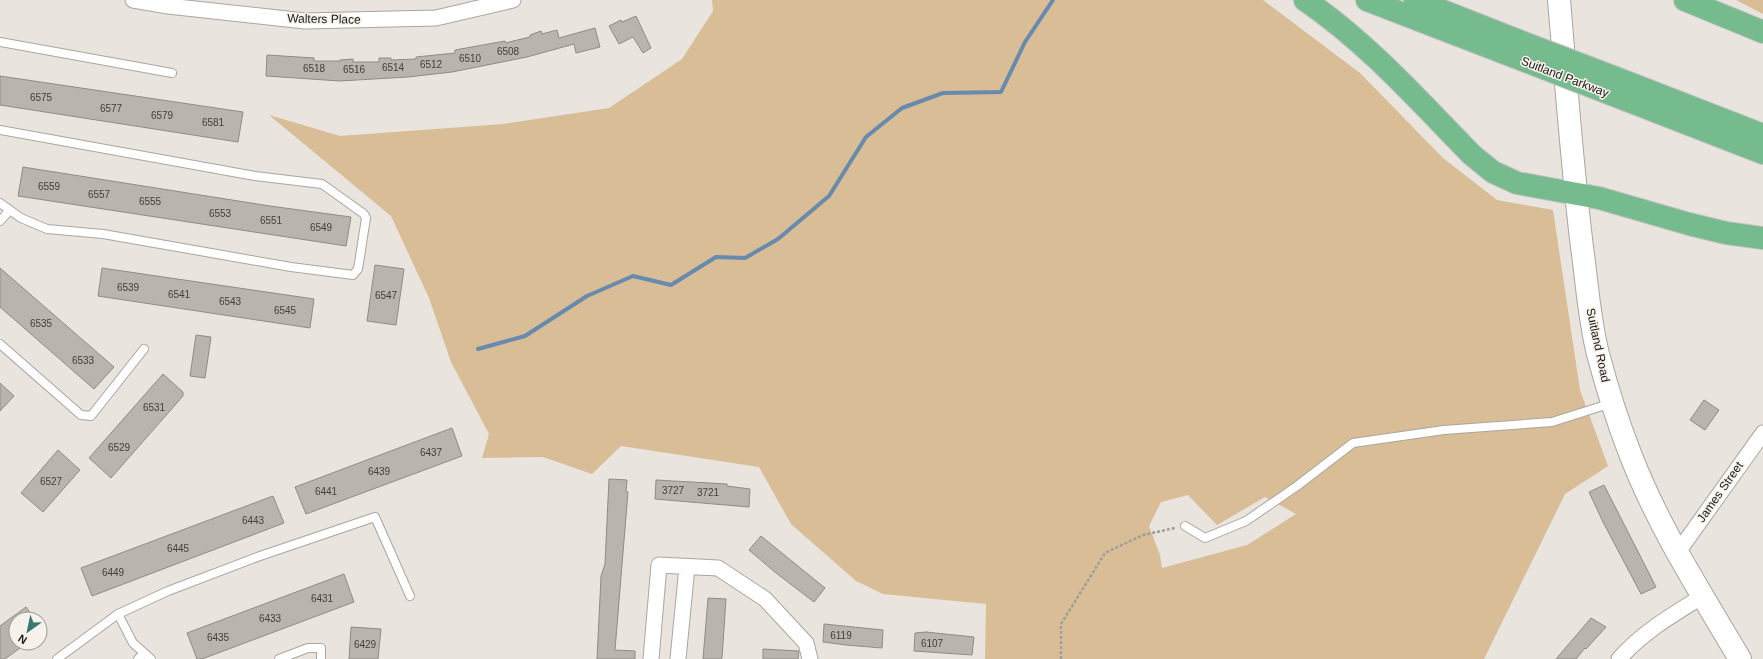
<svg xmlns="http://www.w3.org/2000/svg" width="1763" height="659" viewBox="0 0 1763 659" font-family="Arial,sans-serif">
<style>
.green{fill:#d8bd97;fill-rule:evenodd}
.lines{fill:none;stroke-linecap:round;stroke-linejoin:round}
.stream{stroke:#678aad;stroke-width:4}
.building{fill:#b9b4ae;stroke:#908b85}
.service-casing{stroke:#aaa69f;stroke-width:10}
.minor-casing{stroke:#aaa69f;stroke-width:17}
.secondary-casing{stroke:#aaa69f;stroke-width:24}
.trunk-casing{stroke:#c4c3c3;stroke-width:24}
.path{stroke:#a19e98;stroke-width:2.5;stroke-dasharray:3 2;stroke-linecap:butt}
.service{stroke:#fff;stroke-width:8}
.minor{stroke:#fff;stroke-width:15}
.secondary{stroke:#fff;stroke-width:22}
.trunk{stroke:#76bb8e;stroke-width:22}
.trunk-bridge-casing{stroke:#c4c3c3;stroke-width:24;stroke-linecap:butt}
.trunk-bridge{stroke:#76bb8e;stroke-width:22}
.labels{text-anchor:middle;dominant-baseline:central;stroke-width:3;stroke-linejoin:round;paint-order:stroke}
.number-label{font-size:10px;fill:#42403d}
.street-label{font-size:12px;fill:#1b1a17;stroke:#f6f1ea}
</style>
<rect width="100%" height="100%" fill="#e9e4dd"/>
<path class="green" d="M712,0H1263L1360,73L1443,158L1497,200L1553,210L1580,390L1608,466L1565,494L1484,659H985L986,604L883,594L856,581L791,524L759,467L621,446L592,474L543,457L482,458L489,434L451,362L429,298L391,216L269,115L340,136L503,124L609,108L682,59L713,11ZM1188,495L1217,525L1265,497L1296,514L1247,545L1162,568L1160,555L1149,526L1161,502Z
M1736,0H1763V14Z"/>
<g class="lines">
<path class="stream" d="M478,349L525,336L587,296L633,276L671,285L716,257L745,258L778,239L829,196L866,137L902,108L943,93L1001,92L1025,42L1053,0"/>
</g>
<path class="building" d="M636,16L651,48L643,53L633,37L619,44L609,26L621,20L622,22Z
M595,28L600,47L576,53L574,44L527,57L452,72L408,77L340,81L266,76L267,55L314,58V61H340V60L353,59V62H379V58H391V60L416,59V57L455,53V50L505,41V43L530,37V35L541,31L542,34L557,30L559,38Z
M0,76L243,112L238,142L0,105Z
M23,167L270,206L351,217L346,246L18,196Z
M375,265L404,269L396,325L367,321Z
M0,268L114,367L94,389L0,307Z
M102,268L314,299L310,328L98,296Z
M196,335L211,337L205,378L190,376Z
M163,374L183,392V396L111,478L89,458Z
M0,383L14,396L0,411Z
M1704,400L1719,410L1705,430L1690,420Z
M452,428L462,456L306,514L295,487Z
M58,450L80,470L43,512L21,493Z
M609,479L627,480L626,492H628L615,650L635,651V659H597L600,598L601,576L605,564Z
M656,480L727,484V486L750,489L749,507L655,499Z
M1604,485L1656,587L1641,594L1603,522L1589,492Z
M273,496L284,523L92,596L81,568Z
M761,536L825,588L814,602L776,573L749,550Z
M344,574L354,602L202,659H197L187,633Z
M708,598L726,599L722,658L721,659H703Z
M26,607L35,619H16V643H27L5,659H0V626Z
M1591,618L1606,627L1586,649L1585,648L1576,659H1556Z
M824,624L883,630L882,648L846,645L823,642Z
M351,627L381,629L378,659H349Z
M926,632L974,637L972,655L914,651L915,633Z
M763,649L799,651L798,659H763Z"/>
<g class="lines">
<g class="service-casing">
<path id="service" d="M0,42L172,73
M0,130L255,176L322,184L364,214L366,218L358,269L353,275L291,267L103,234L47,229L21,218L0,203
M0,221L9,211
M0,344L81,415L91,416L144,349
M1185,526L1205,538L1246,521L1297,486L1353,443L1444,430L1552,422L1612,403
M118,614L133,643L151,659
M57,659L118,614L168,591L260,556L375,517L410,596
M138,659L144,653
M279,659L308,648H321V659"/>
</g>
<g class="minor-casing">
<path id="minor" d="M133,0L168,6L305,21L436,18L513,0
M1678,552L1763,433
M651,659L659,565L718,568L765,599L806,643L810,659
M678,659L687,567
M1619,659C1643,632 1672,615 1703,596"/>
</g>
<g class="secondary-casing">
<path id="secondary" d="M1559,0C1566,82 1572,165 1582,247C1587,282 1589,319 1598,354C1607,388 1618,423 1631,456C1659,528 1701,593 1740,659"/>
</g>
<g class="trunk-casing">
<path id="trunk" d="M1305,0C1368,43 1419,101 1472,155L1493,172L1517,183L1599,198L1689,224L1726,233L1763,238
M1367,0L1515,57
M1415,0L1519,41
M1685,0L1763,32
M1616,78L1763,135
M1611,94L1763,153"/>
</g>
<path class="path" d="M1061,659V624L1105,553L1143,535L1175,528"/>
<use href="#service" class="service"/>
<use href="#minor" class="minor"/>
<use href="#secondary" class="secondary"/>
<use href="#trunk" class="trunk"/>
<g class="trunk-bridge-casing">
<path id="trunk-bridge" d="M1519,41L1616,78
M1515,57L1611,94"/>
</g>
<use href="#trunk-bridge" class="trunk-bridge"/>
</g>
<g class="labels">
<g class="number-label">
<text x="508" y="51">6508</text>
<text x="470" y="58">6510</text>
<text x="431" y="64">6512</text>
<text x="393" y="67">6514</text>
<text x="314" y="68">6518</text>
<text x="354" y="69">6516</text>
<text x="41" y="97">6575</text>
<text x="111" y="108">6577</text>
<text x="162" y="115">6579</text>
<text x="213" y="122">6581</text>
<text x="49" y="186">6559</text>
<text x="99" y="194">6557</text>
<text x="150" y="201">6555</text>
<text x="220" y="213">6553</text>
<text x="271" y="220">6551</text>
<text x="321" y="227">6549</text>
<text x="128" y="287">6539</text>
<text x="179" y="294">6541</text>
<text x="386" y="295">6547</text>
<text x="230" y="301">6543</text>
<text x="285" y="310">6545</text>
<text x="41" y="323">6535</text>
<text x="83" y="360">6533</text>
<text x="154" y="407">6531</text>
<text x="119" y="447">6529</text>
<text x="431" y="452">6437</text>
<text x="379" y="471">6439</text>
<text x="51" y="481">6527</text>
<text x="673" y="490">3727</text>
<text x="326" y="491">6441</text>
<text x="708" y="492">3721</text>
<text x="253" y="520">6443</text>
<text x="178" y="548">6445</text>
<text x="113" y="572">6449</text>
<text x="322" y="598">6431</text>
<text x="270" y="618">6433</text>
<text x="841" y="635">6119</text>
<text x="218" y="637">6435</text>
<text x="932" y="643">6107</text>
<text x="365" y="644">6429</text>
</g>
<g class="street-label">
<text transform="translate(324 19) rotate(1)">Walters Place</text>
<text transform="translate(1565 77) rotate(21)">Suitland Parkway</text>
<text transform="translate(1598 345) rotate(78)">Suitland Road</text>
<text transform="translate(1720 492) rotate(-55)">James Street</text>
</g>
</g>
<g transform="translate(28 631) rotate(213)"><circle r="19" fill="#f6f1ea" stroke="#9e9b96"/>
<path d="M0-3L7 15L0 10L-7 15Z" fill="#347a71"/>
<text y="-6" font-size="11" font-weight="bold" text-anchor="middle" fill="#1b1a17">N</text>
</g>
</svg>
